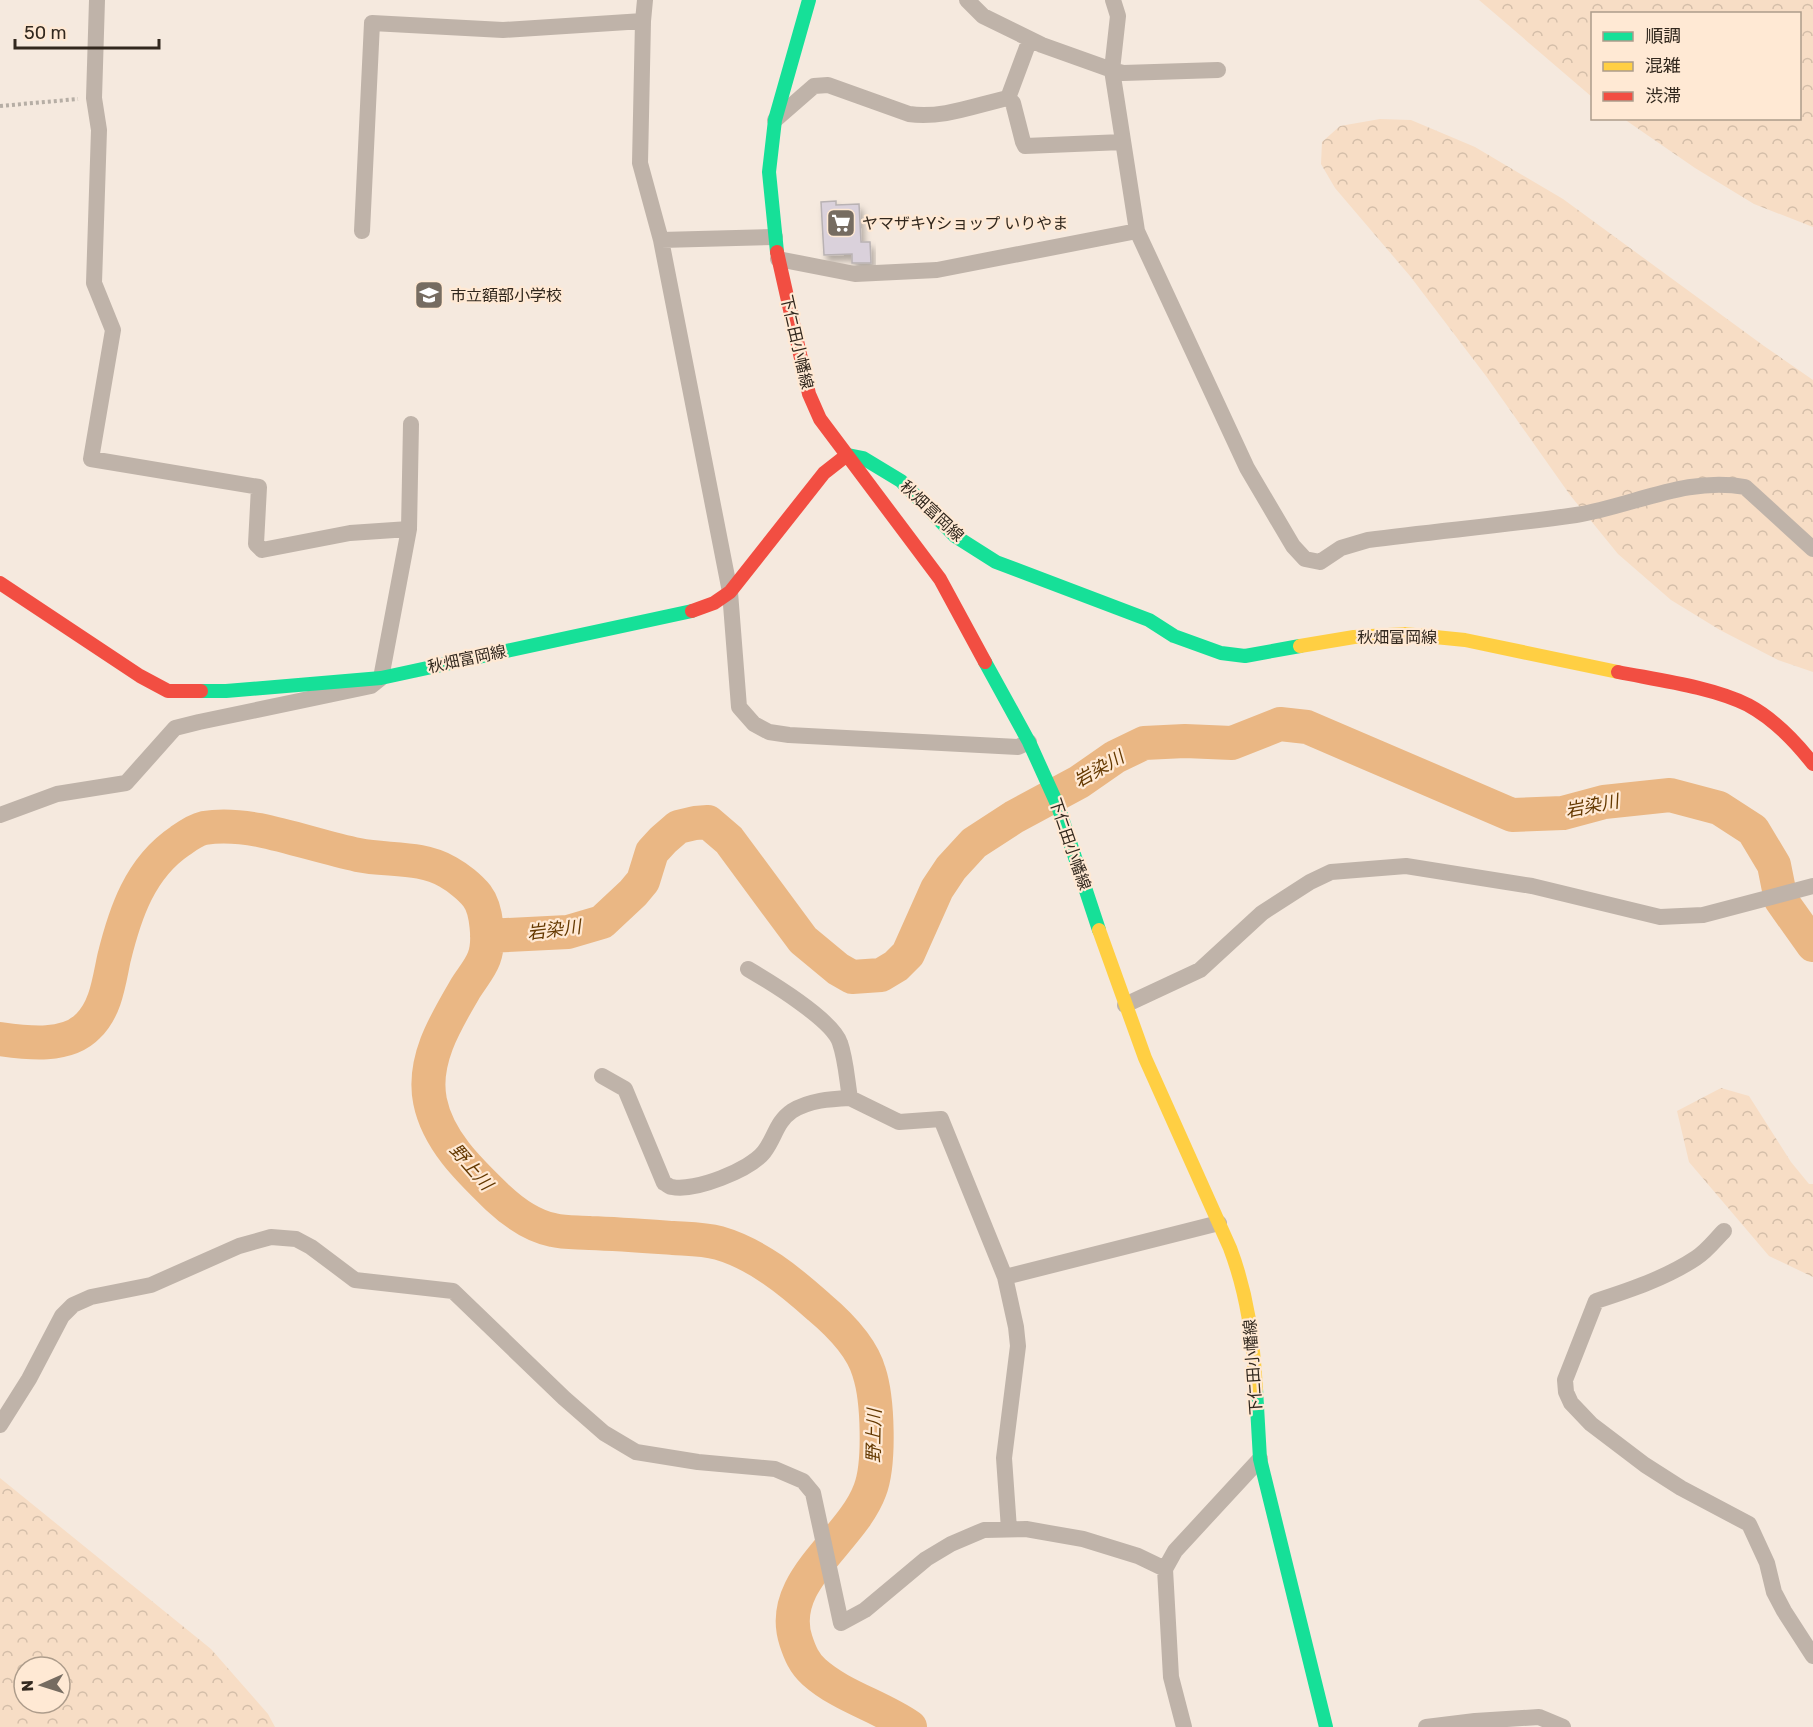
<svg xmlns="http://www.w3.org/2000/svg" width="1813" height="1727" viewBox="0 0 1813 1727" font-family="Rubik,'Noto Sans JP',sans-serif">
<style>
.forest{fill:url(#forest-crowns);fill-rule:evenodd}
.lines{fill:none;stroke-linecap:round;stroke-linejoin:round}
.river{stroke:#eab784;stroke-width:34}
.building{fill:#dad1db;stroke:#b9b2b3;stroke-width:1.5;filter:url(#shadow)}
.path{stroke:#b6aea5;stroke-width:4;stroke-dasharray:3 3;stroke-linecap:butt}
.street{stroke:#bfb3a9;stroke-width:16}
.fast{stroke:#16e098;stroke-width:14}
.slow{stroke:#ffcf43;stroke-width:14}
.jam{stroke:#f24e42;stroke-width:14}
.labels{text-anchor:middle;dominant-baseline:central;stroke-width:4.5;stroke-linejoin:round;paint-order:stroke}
.poi-label{font-size:16px;fill:#32281e;stroke:#ffe9d4;text-anchor:start}
.street-label{font-size:16px;fill:#32281e;stroke:#ffe9d4}
.water-label{font-size:18px;font-style:italic;fill:#653900;stroke:#ffe9d4}
</style>
<defs>
<pattern id="forest-crowns" width="20" height="18" patternUnits="userSpaceOnUse" patternTransform="scale(1.5)"><rect width="20" height="18" fill="#f7ddc5"/><path d="M2 6a3 3 0 1 1 6 0M12 15a3 3 0 1 1 6 0" fill="none" stroke="#d4bea9"/></pattern>
<filter id="shadow"><feDropShadow dx="3.5" dy="6" stdDeviation="3" flood-color="#0004"/></filter>
</defs>
<rect width="100%" height="100%" fill="#f5e9de"/>
<path class="forest" d="M1479,0H1813V227L1754,204L1695,168L1624,119L1800,118V14H1592V97Z
M1380,119L1411,120L1475,147L1563,199L1764,346L1813,380V672L1778,660L1720,630L1671,600L1618,554L1570,495L1486,376L1410,276L1335,188L1321,164L1322,142L1340,126Z
M1721,1088L1749,1096L1791,1162L1809,1184H1813V1277L1769,1256L1689,1162L1677,1111Z
M0,1478L211,1649L268,1714L275,1727H0ZM24,1667H60V1703H24Z"/>
<g class="lines">
<path class="river" d="M487,936L568,932L602,922L633,893L643,881L652,852L663,840L678,827L695,823L708,822L729,840L803,940L838,969L852,977L881,975L896,966L908,954L937,889L951,868L974,843L1014,817L1079,782L1115,757L1144,743L1185,741L1232,743L1280,724L1307,727L1512,815L1563,813L1604,802L1670,795L1719,808L1753,830L1774,865L1781,900L1813,945
M0,1039C28,1043 67,1048 88,1026C106,1009 109,981 114,958C125,913 140,868 180,841C187,836 195,830 204,828C221,825 243,827 259,830C293,837 325,848 358,855C388,861 421,856 448,872C457,877 470,887 477,896C487,909 490,942 484,958C480,969 471,979 465,989C445,1023 422,1061 430,1101C438,1141 470,1171 498,1198C513,1212 533,1226 553,1230C565,1233 578,1232 590,1233C618,1234 645,1236 673,1238C688,1239 704,1239 719,1243C757,1254 790,1281 819,1307C838,1323 862,1347 869,1372C878,1399 880,1464 870,1490C851,1542 776,1581 796,1641C800,1653 804,1663 814,1672C842,1697 880,1706 910,1727"/>
</g>
<path class="building" d="M836,201V205L859,204L861,242H870L871,263H852V254L824,255L821,202Z"/>
<g class="lines">
<path class="path" d="M0,106L78,99"/>
<path class="street" d="M97,0L94,98L99,130L94,283L113,330L91,459L259,487L256,544L262,550L350,533L409,529
M645,0L643,21L640,163L661,240L730,592L739,707L754,724L769,732L789,735L1018,747L1029,742
M967,0L983,16L1042,45L1112,70L1123,73L1218,70
M1113,0L1118,16L1112,70L1137,231L1247,468L1293,546L1305,559L1320,562L1341,548L1368,540C1437,531 1507,525 1576,515C1633,506 1687,476 1745,487L1813,549
M1008,98L1030,39
M775,120L814,86L828,85L909,114C942,119 976,105 1008,98L1013,103L1023,142L1025,146L1123,142
M362,231L372,23L503,30L643,21
M661,240L775,237
M778,259L855,274L937,270L1137,231
M0,815L57,794L126,783L175,728L199,722L371,686L381,678L409,529L411,424
M748,969C770,982 833,1020 840,1043C846,1060 847,1081 850,1098L899,1122L941,1119L1005,1277L1219,1223
M1125,1005L1200,970L1262,913L1310,882L1331,872L1406,866L1532,886L1660,917L1703,915L1813,886
M602,1076L625,1089L664,1183C667,1184 669,1187 672,1187C694,1192 750,1170 764,1152C775,1138 776,1122 792,1111C810,1100 830,1099 850,1098
M1724,1231C1715,1240 1707,1251 1696,1258C1666,1278 1630,1290 1596,1301L1565,1380L1566,1392L1571,1403L1591,1424L1645,1465L1681,1488L1749,1524L1767,1563L1774,1592L1784,1611L1813,1656
M1005,1277L1016,1327L1018,1346L1004,1458L1009,1529
M0,1425L29,1379L62,1316L73,1305L91,1297L151,1285L239,1246L271,1237L296,1239L311,1247L355,1280L453,1291L564,1398L604,1433L636,1452L698,1462L775,1469L803,1481L813,1493L841,1623L865,1610L926,1559L951,1544L984,1530L1026,1529L1083,1539L1138,1556L1165,1569
M1184,1727L1171,1677L1165,1569L1175,1551L1260,1459
M1426,1727L1475,1721L1539,1717L1563,1727"/>
<path class="fast" d="M777,252L769,172L775,120L809,0
M848,455L863,458L901,481L955,536L996,562L1149,620L1174,636L1221,653L1245,656L1300,646
M985,662L1029,742L1058,806L1099,930
M201,691H226L381,678L692,611
M1256,1389L1260,1459L1326,1727"/>
<path class="slow" d="M1300,646L1354,637L1405,634L1465,640L1618,672
M1099,930L1145,1058L1230,1248C1248,1296 1253,1339 1256,1389"/>
<path class="jam" d="M777,252L809,394L820,419L940,579L985,662
M0,583L140,676L168,691H201
M692,611L714,603L730,592L824,473L847,455
M1618,672C1658,680 1712,687 1748,705C1774,719 1795,741 1813,764"/>
</g>
<defs>
<g id="supermarket-square" transform="scale(1.5)"><rect x="-9" y="-9" width="18" height="18" rx="4" fill="#766c61" stroke="#ffe9d4"/><path d="M-6-5.5h2.5l.6 2H6L4.5 2H-2.5L-4.4-4H-6ZM-1.5 3.2a1.3 1.3 0 1 0 .1 0ZM3 3.2a1.3 1.3 0 1 0 .1 0Z" fill="#fff"/></g>
<g id="school-square" transform="scale(1.5)"><rect x="-9" y="-9" width="18" height="18" rx="4" fill="#766c61" stroke="#ffe9d4"/><path d="M0-5L7-2L0 1L-7-2ZM-4 1L0 2.5L4 1V4Q0 6-4 4Z" fill="#fff"/></g>
</defs>
<g fill-rule="evenodd">
<use href="#supermarket-square" x="841" y="223"/>
<use href="#school-square" x="429" y="295"/>
</g>
<g class="labels">
<g class="poi-label">
<text x="862" y="223">ヤマザキYショップ いりやま</text>
<text x="450" y="295">市立額部小学校</text>
</g>
<g class="street-label">
<text transform="translate(797 342) rotate(77)">下仁田小幡線</text>
<text transform="translate(932 511) rotate(43)">秋畑富岡線</text>
<text x="1397" y="637">秋畑富岡線</text>
<text transform="translate(467 659) rotate(-12)">秋畑富岡線</text>
<text transform="translate(1070 844) rotate(71)">下仁田小幡線</text>
<text transform="translate(1253 1367) rotate(-94)">下仁田小幡線</text>
</g>
<g class="water-label">
<text transform="translate(1099 769) rotate(-30)">岩染川</text>
<text transform="translate(1592 806) rotate(-11)">岩染川</text>
<text transform="translate(554 930) rotate(-7)">岩染川</text>
<text transform="translate(471 1167) rotate(49)">野上川</text>
<text transform="translate(874 1436) rotate(-89)">野上川</text>
</g>
</g>
<rect x="1591" y="12" width="210" height="108" fill="#ffe9d4" stroke="#ad9c8b" stroke-width="1.5"/>
<rect x="1603" y="32" width="30" height="9" fill="#16e098" stroke="#ad9c8b" stroke-width="1.5"/>
<text x="1645" y="42" font-size="18" fill="#32281e">順調</text>
<rect x="1603" y="62" width="30" height="9" fill="#ffcf43" stroke="#ad9c8b" stroke-width="1.5"/>
<text x="1645" y="72" font-size="18" fill="#32281e">混雑</text>
<rect x="1603" y="92" width="30" height="9" fill="#f24e42" stroke="#ad9c8b" stroke-width="1.5"/>
<text x="1645" y="102" font-size="18" fill="#32281e">渋滞</text>
<g transform="translate(42 1685) rotate(267)"><circle r="28" fill="#ffe9d4" stroke="#ad9c8b" stroke-width="1.5"/>
<path d="M0-4.5L10 22L0 15L-10 22Z" fill="#766c61"/>
<text y="-9" font-size="16" font-weight="bold" text-anchor="middle" fill="#32281e">N</text>
</g>
<path d="M15 39v9h144v-9" fill="none" stroke="#32281e" stroke-width="3"/>
<text x="24" y="39" font-size="18" fill="#32281e" stroke="#ffe9d4" stroke-width="4.5" paint-order="stroke">50 m</text>
</svg>
